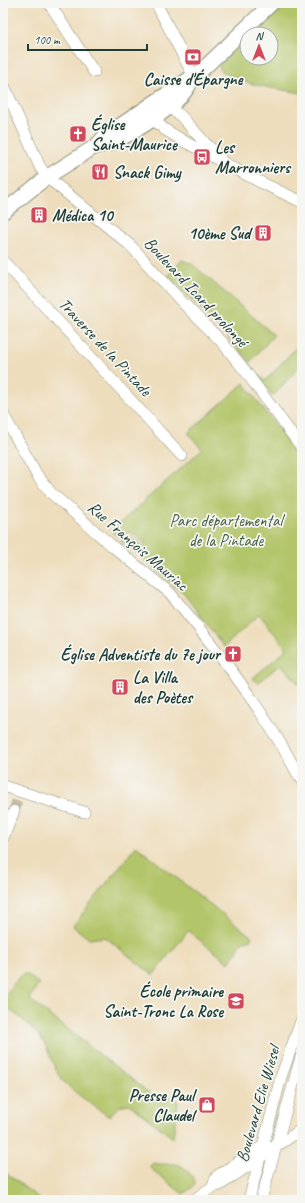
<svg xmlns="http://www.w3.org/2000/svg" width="305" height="1203" viewBox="0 0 305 1203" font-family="Caveat,sans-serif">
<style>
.green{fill:#b2c569;stroke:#68814e}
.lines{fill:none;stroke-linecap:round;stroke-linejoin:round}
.minor-tunnel{stroke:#c5bda1;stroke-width:11;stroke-dasharray:11 5.5;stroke-linecap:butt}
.minor-casing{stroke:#868d78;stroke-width:12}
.major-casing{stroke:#868d78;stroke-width:16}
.minor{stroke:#fff;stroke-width:11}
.major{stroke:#fff;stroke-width:14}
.labels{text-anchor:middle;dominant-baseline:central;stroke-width:3.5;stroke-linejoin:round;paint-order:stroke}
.poi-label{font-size:17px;font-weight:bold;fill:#1f3d34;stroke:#f6f6f2;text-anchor:start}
.street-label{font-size:17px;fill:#1f3d34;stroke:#f6f6f2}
.park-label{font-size:17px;fill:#445f41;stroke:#f6f6f2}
</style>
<rect width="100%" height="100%" fill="#f6f6f2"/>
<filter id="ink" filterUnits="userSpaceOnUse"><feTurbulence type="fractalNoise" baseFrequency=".025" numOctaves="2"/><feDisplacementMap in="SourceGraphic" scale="8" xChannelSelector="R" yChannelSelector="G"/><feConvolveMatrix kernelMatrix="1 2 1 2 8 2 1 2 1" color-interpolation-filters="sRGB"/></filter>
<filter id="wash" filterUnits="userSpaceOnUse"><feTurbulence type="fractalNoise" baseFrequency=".012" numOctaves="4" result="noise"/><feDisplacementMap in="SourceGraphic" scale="16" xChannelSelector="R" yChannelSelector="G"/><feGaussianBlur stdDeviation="0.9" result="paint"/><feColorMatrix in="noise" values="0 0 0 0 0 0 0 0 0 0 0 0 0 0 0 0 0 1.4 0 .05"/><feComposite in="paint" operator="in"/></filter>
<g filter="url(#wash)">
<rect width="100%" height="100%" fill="#eeddbc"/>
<path class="green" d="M288,3H302V93C273,88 245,86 220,70L219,64L247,39V58H271V34H253Z
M182,260L192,264L274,335L250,362L228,337L168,276Z
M302,341V363L274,395L271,394L257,374L265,381Z
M244,383L302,461V688L281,664L257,683L253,678L287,649L259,614L224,647L184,594L142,558L145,543L130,532L117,536L111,531L202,449L188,433Z
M131,537L141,544L138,554L120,540Z
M136,846L252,937L250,940L243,941L229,963L188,931L153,975L105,937L89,939L73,926Z
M24,974L28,975L39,984L29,999L162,1103L171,1096L176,1099L178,1103L173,1138L129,1104C120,1105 116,1108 111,1115L108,1116C94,1106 76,1094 64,1082C54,1071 51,1055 44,1043C34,1027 18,1016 3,1005V998L20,976Z
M153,1163C169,1167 179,1158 190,1174C193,1178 196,1180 195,1185L183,1194L149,1167Z
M5,1172L41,1200H3V1174Z"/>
</g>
<g filter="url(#ink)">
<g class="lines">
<path class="minor-tunnel" d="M14,811L17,801"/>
<g class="minor-casing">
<path id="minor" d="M49,3L94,72
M156,3L193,75
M3,83L40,167L47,177L131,246L182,302L222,342L246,372L302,448
M163,103L181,116L205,143L220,157
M152,113L153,119L164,129L187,143L258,181L302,202
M3,261L182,456
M3,414L37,475L51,493L111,545L170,593C209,639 247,689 279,741C287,754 294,768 302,781
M3,786L84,812
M3,838L14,811
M212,1187L217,1176L266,1144
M194,1200L212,1187L220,1185L302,1129
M249,1200L281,1077L302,1018
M261,1200L302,1053"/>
</g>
<g class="major-casing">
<path id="major" d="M96,146C101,145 107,145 112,143C133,133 183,104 191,81
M3,212L47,177L96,146L106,135L201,71L272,3"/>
</g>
<use href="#minor" class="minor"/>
<use href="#major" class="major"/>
</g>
</g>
<defs>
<g id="bank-square" transform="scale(0.9)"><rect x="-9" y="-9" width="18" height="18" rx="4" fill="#d1495b" stroke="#f6f6f2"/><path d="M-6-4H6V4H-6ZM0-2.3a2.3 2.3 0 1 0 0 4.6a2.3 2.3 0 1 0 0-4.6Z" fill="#fff"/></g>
<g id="church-square" transform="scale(0.9)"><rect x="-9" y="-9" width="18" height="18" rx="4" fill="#d1495b" stroke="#f6f6f2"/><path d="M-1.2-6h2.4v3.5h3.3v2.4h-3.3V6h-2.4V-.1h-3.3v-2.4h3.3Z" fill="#fff"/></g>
<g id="bus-square" transform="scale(0.9)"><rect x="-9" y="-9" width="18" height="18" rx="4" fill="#d1495b" stroke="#f6f6f2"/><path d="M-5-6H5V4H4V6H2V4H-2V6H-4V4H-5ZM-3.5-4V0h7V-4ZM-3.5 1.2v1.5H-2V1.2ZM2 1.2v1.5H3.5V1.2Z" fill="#fff"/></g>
<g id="restaurant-square" transform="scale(0.9)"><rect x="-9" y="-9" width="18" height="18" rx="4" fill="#d1495b" stroke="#f6f6f2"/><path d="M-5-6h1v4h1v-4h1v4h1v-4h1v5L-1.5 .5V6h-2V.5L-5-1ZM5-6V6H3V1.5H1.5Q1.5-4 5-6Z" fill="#fff"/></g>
<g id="building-square" transform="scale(0.9)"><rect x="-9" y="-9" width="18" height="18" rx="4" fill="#d1495b" stroke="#f6f6f2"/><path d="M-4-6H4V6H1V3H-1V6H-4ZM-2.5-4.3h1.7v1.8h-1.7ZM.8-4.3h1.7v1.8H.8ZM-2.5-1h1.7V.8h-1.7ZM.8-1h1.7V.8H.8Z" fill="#fff"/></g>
<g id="school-square" transform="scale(0.9)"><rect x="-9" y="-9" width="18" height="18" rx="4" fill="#d1495b" stroke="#f6f6f2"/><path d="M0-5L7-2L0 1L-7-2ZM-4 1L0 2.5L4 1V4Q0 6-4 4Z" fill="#fff"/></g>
<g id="shop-square" transform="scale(0.9)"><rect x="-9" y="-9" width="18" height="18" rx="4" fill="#d1495b" stroke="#f6f6f2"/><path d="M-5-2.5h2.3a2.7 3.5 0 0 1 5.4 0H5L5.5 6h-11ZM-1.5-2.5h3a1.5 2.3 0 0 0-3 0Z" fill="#fff"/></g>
</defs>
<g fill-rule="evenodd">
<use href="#bank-square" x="193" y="57"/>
<use href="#church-square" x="78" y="134"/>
<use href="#bus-square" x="202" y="157"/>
<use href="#restaurant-square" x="100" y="172"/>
<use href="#building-square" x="39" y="215"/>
<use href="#building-square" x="263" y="233"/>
<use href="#church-square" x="233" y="654"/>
<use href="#building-square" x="120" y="687"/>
<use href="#school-square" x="236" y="1001"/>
<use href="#shop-square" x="207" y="1105"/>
</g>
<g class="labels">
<g class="poi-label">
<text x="193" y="79" text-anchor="middle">Caisse d'Épargne</text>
<text x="91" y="124">Église<tspan x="91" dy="20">Saint-Maurice</tspan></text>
<text x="215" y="147">Les<tspan x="215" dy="20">Marronniers</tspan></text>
<text x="113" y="172">Snack Gimy</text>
<text x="52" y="215">Médica 10</text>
<text x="250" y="233" text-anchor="end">10ème Sud</text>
<text x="220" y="654" text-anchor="end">Église Adventiste du 7e jour</text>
<text x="133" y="677">La Villa<tspan x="133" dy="20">des Poètes</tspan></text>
<text x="223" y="991" text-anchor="end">École primaire<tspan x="223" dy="20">Saint-Tronc La Rose</tspan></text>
<text x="194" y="1095" text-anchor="end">Presse Paul<tspan x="194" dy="20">Claudel</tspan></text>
</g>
<g class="street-label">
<text transform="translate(196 292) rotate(47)">Boulevard Icard prolongé</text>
<text transform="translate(105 347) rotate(47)">Traverse de la Pintade</text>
<text transform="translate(138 546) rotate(41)">Rue François Mauriac</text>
<text transform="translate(258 1104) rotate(-74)">Boulevard Elie Wiesel</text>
</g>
<g class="park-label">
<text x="226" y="520">Parc départemental<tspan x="226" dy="20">de la Pintade</tspan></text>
</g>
</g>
<rect width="305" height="1203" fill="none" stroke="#f6f6f2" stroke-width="16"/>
<g transform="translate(259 46)"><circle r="19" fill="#f6f6f2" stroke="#a0aca6"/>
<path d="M0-3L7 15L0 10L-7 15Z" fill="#d1495b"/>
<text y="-6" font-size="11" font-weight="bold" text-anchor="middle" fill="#1f3d34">N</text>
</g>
<path d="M28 44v6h119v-6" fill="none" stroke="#1f3d34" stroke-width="2"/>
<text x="34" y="44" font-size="12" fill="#1f3d34" stroke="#f6f6f2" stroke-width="3" paint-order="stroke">100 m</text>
</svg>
